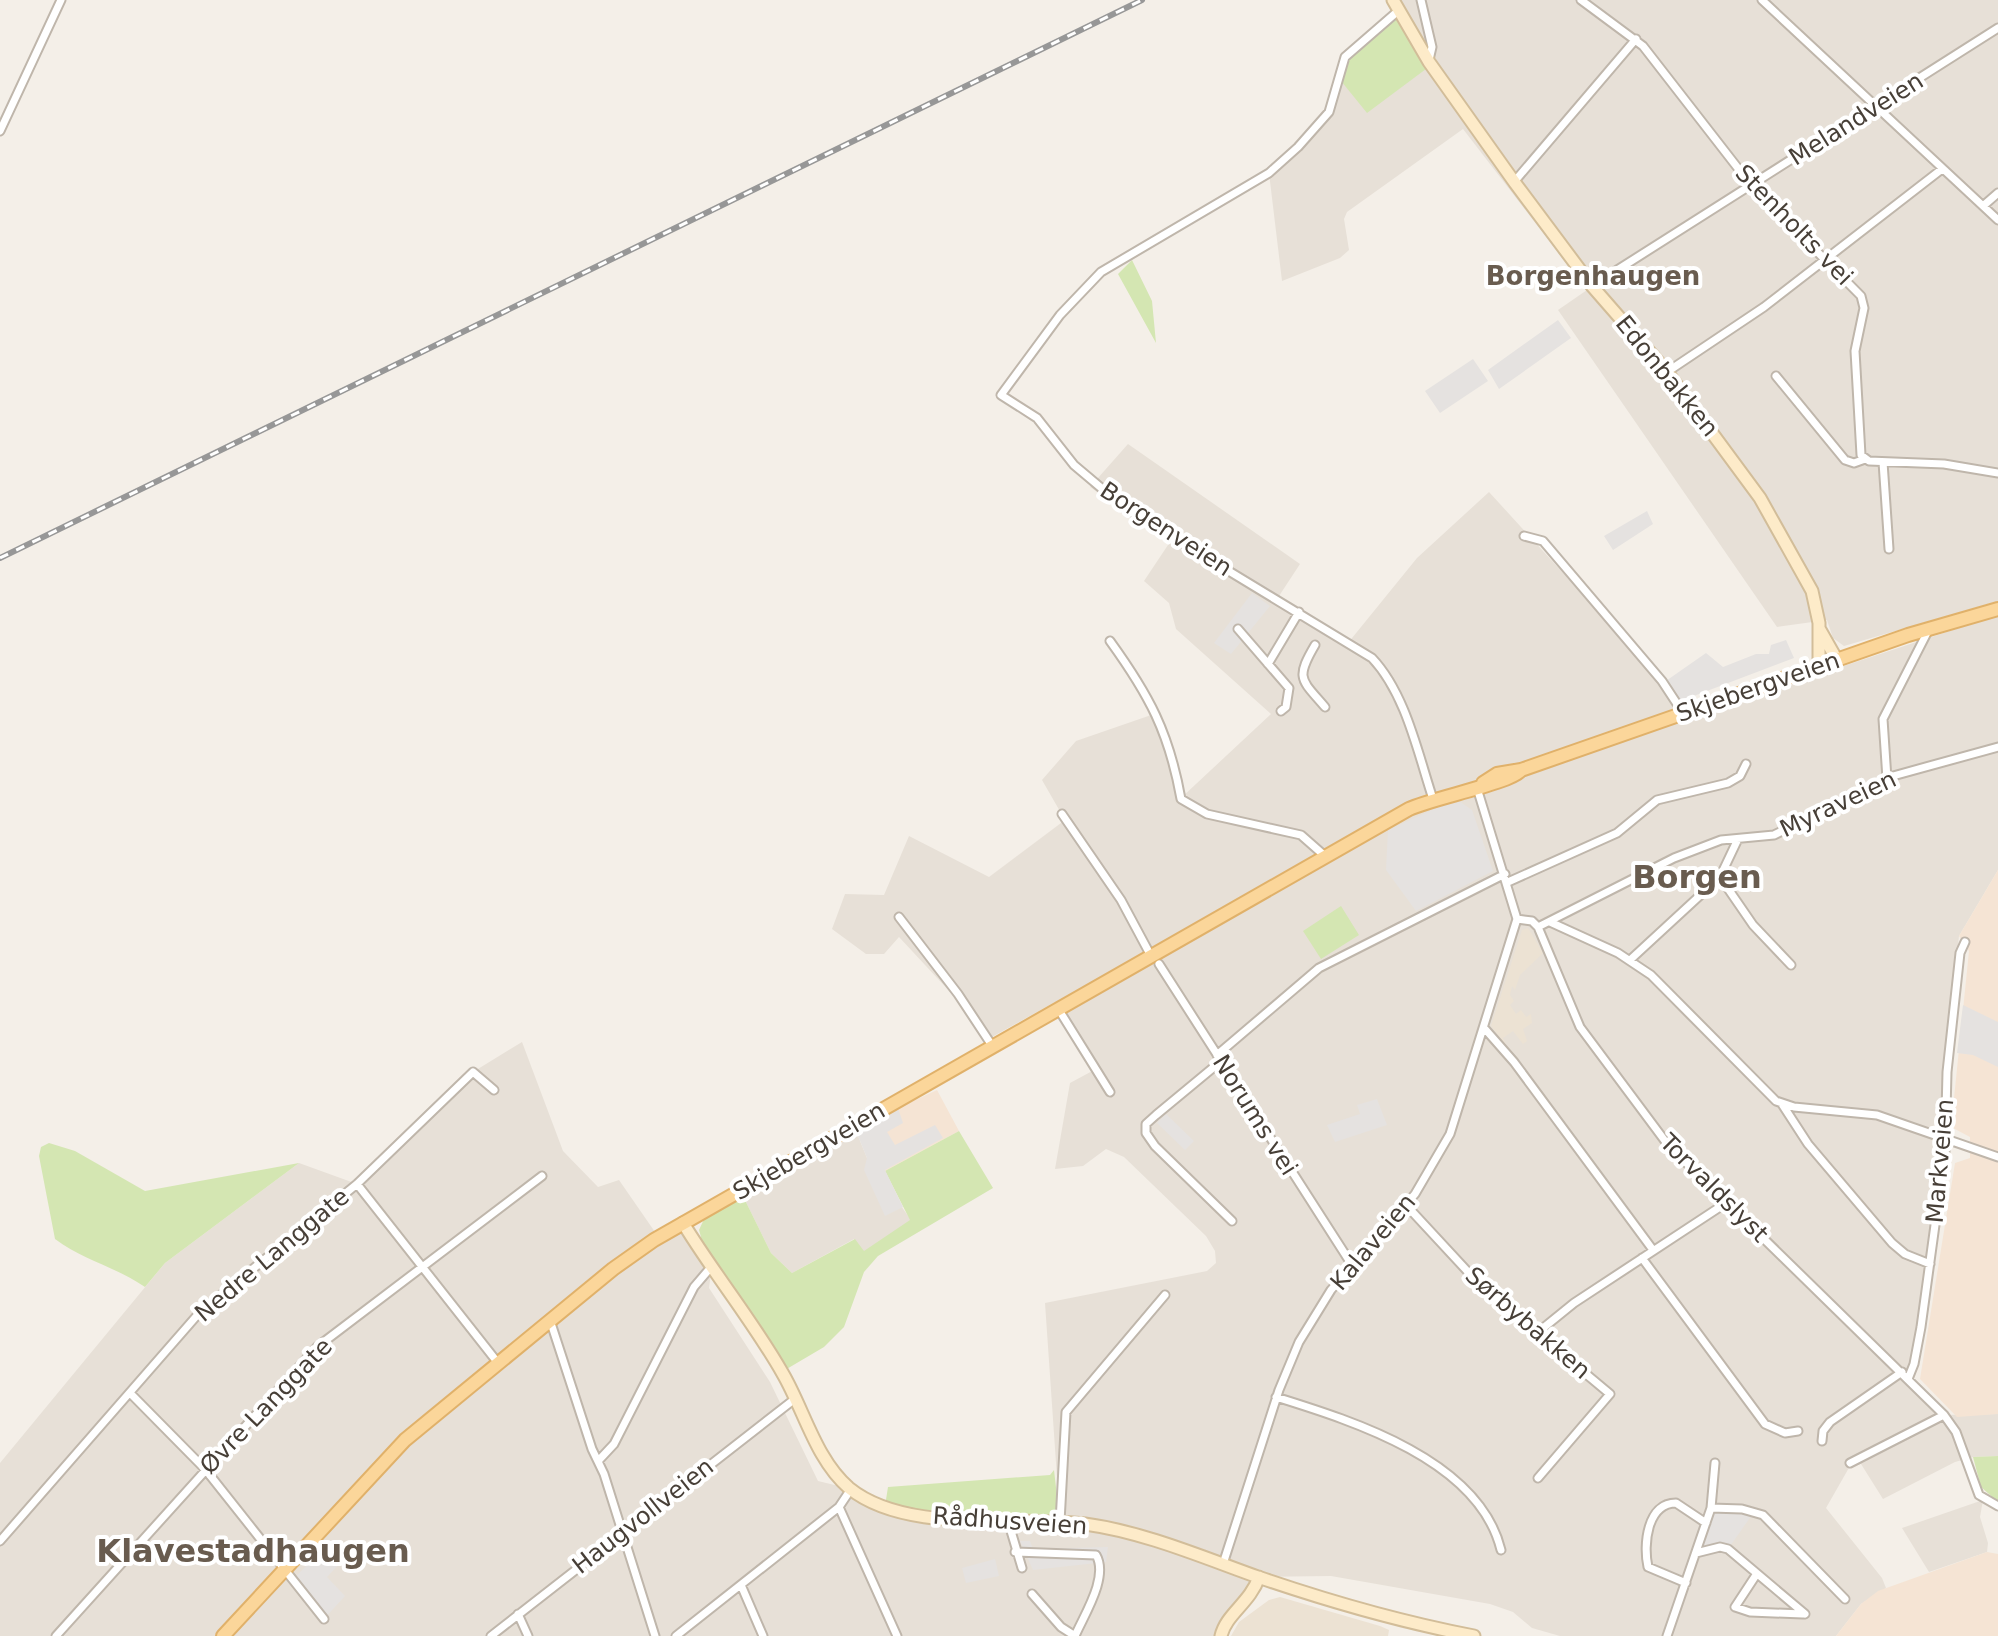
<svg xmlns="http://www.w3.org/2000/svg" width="1998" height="1636" viewBox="0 0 1998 1636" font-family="'DejaVu Sans',sans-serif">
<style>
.residential{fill:#e7e0d7}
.commercial{fill:#f5e4d4}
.education{fill:#ece2d3}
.green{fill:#d4e6b2}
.parking{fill:#e5e2e0}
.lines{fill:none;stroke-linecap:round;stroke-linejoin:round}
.street-casing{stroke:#bfb6ab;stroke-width:11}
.secondary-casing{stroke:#d2bd99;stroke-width:15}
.primary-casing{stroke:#e0b16a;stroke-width:16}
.street{stroke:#fff;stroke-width:7}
.secondary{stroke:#fdebc9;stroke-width:11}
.primary{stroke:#fbd69a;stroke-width:12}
.rail-casing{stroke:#979797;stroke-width:6}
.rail{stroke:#fff;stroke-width:3;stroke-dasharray:9;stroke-linecap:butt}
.labels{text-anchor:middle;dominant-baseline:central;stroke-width:8;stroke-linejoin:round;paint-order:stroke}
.street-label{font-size:24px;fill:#473f37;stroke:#fff}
.neighbourhood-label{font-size:26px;font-weight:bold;fill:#695c4f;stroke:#fff}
.district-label{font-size:32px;font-weight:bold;fill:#695c4f;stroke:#fff}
</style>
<rect width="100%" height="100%" fill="#f4efe8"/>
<path class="residential" d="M1398,0H1998V601L1844,646L1833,638L1827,620L1777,627L1558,310L1587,290L1463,129L1347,212L1344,219L1349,250L1340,258L1282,281L1269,173L1329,112L1337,76L1401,9Z
M1128,444L1300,564L1279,596L1348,643L1417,558L1489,492L1662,681L1684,719L1998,615V870L1959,936L1939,1120L1932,1127L1941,1147L1925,1299L1908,1378L1944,1415L1998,1414V1456L1973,1457L1955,1462L1883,1499L1861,1464L1850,1466L1826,1508L1882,1578L1886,1588L1861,1604L1836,1636H1560L1532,1628L1513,1612L1490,1604L1331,1576L1259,1577L1221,1636H0V1463L165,1263L299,1163L357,1184L473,1072L522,1042L563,1151L598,1187L619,1180L655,1232L621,1261L683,1223L712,1266L709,1288L770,1382L818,1481L851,1489L885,1506L1060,1521L1045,1303L1207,1271L1216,1263L1215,1251L1206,1236L1124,1157L1106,1149L1083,1166L1055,1169L1070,1083L1096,1069L1055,1002L992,1037L899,937L884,954H866L832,929L845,894L884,895L909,836L989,877L1065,820L1042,780L1076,741L1157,713L1181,798L1271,714L1176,629L1169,603L1144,581L1170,542L1090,487Z
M856,1131L867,1158L911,1220L864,1252L854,1239L792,1273L771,1253L743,1196Z
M1983,1500L1980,1517L1988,1543L1987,1552L1929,1572L1902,1528Z"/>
<path class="commercial" d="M1998,870V1414L1957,1417L1920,1379L1955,1163L1970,1158V1137L1953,1128L1952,1118L1969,951L1959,936Z
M937,1090L959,1131L885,1171L867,1158L898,1108Z
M1987,1552L1998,1554V1636H1836L1861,1604L1878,1591Z"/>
<path class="education" d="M1528,928L1543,953L1520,975L1515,990L1512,986L1510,995L1514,1001L1510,1005L1516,1014L1521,1010L1526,1017L1531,1014L1532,1023L1523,1029L1527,1041L1523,1044L1513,1031L1503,1038L1509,1050L1491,1026L1522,930Z
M1280,1597L1380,1626L1389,1630L1388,1636H1231L1239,1622L1269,1600Z"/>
<path class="green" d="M1394,15L1426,69L1367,113L1337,76L1340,67Z
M1132,260L1152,301L1156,343L1118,274Z
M1341,906L1359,935L1321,959L1303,931Z
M959,1131L993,1188L878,1256L864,1272L844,1327L824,1347L785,1370L741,1298L694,1241L701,1237L699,1230L705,1217L743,1196L771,1253L792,1273L855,1239L864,1251L910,1220L885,1171Z
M49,1143L75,1151L145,1191L299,1163L165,1263L145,1287C116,1267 83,1260 55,1239L39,1156L41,1147Z
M1998,1456V1502L1981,1487L1973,1457Z
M1054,1470L1060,1522L971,1521L885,1506L888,1487L1050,1475Z"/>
<path class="parking" d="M1558,320L1571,338L1499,389L1488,370Z
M1473,359L1488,381L1440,413L1425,391Z
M1647,511L1653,524L1613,550L1604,536Z
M1252,593L1270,606L1231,654L1214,643Z
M1786,640L1794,658L1678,702L1663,683L1706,653L1723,667L1756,654H1769L1771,645Z
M1456,799L1472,810L1493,871L1416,911L1386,870L1388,830Z
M1963,1005L1998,1022V1067L1973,1055L1957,1053Z
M1377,1099L1387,1125L1335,1142L1327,1125L1360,1114L1357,1105Z
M898,1108L903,1123L887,1132L895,1145L935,1125L943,1138L885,1170L903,1207L885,1216L864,1170L867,1158L856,1131Z
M1166,1114L1194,1141L1185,1150L1157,1123Z
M1711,1508L1754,1512L1728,1549L1696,1553Z
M1020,1541H1030L1033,1549L1108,1547L1106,1562L1033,1570Z
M331,1542L346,1557L327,1577L345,1596L324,1619L292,1580Z
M995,1559L999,1576L966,1583L962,1568Z"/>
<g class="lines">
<g class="street-casing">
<path id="street" d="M1421,0L1432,47L1429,60
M1581,0L1643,46L1751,185L1861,296L1864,308L1855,351L1861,455L1869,461L1944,464L1998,473
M1762,0L1998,220
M1398,11L1345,57L1329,112L1298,147L1269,173L1101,272L1060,315L1001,395L1037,418L1074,465L1125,508L1372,658C1406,694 1418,754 1433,799
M0,131L61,0
M1514,182L1636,39
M1983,206L1998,193
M1592,286L1998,28
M1667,372L1764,307L1942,169
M1776,376L1845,460L1854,463L1865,459
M1883,462L1889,549
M1524,536L1543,541L1662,681L1683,713
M1238,629L1289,688L1286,707L1281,711
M1110,641C1149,695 1169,732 1181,799L1207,814L1301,835L1326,857
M1315,645C1295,679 1301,679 1325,707
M1268,664L1299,612
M1887,779L1883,719L1929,629
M1477,788L1517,919L1532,921L1538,927L1580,1027L1668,1145L1944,1415L1956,1432L1979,1495L1998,1506
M1062,814L1121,900L1151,956
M1720,877L1753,925L1791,965
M1508,882L1617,833L1657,800L1728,783L1740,776L1746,764
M899,917L958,994L993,1047
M1550,922L1618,953L1651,975L1776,1101L1794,1107L1877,1115L1998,1157
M1538,927L1674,858L1721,840L1774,835L1893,776L1998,747
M1630,960L1720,877L1738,839
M1159,964L1352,1265
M1059,1010L1110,1092
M1485,1029L1514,1062L1653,1250
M1217,1055L1319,968L1505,874
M1220,1062L1156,1115L1146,1124V1133L1155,1146L1232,1221
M1782,1104L1808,1144L1892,1243L1905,1254L1930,1264
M357,1184L498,1363
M1406,1205L1482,1287L1610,1394L1538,1478
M1642,1258L1765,1424L1785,1433L1798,1431
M550,1320L592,1449L604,1474L655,1636
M1537,1333L1574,1303L1726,1203
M1908,1379L1914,1364L1921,1327L1945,1152L1947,1072L1960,953L1965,942
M131,1394L205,1469L324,1619
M1276,1397C1353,1421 1479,1460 1501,1550
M1822,1441L1823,1431L1830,1422L1902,1372
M599,1460L614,1444L694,1287L712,1266
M1850,1463L1944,1415
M839,1507L897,1636
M1711,1508L1742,1509L1763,1515L1845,1599
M1008,1521L1022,1568
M1060,1522L1066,1412L1165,1295
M0,1541L200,1312L357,1184L473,1072L494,1090
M1015,1552L1096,1555C1109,1577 1084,1615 1075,1636
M1696,1553L1720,1547L1728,1549L1805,1614
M1223,1564L1279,1390L1299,1342L1331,1290L1415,1194L1450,1134L1517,919
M1756,1575L1735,1607L1750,1612L1803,1614
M1686,1583L1648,1567C1643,1545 1647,1503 1676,1503L1706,1523
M741,1585L763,1636
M1032,1594L1061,1627L1075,1636
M518,1614L528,1636
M56,1636L317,1347L542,1176
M491,1636L796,1398
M676,1636L839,1507L851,1489
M1667,1636L1711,1508L1715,1463"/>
</g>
<g class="secondary-casing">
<path id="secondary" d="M1393,0L1429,62L1515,183L1592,286L1667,372L1760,498L1812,591L1819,623V666
M1820,630L1837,660
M683,1223C714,1274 753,1321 783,1374C804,1410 816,1460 849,1488C907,1535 1016,1515 1085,1524C1144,1532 1202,1557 1258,1577C1328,1601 1401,1622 1474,1636
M1221,1636C1226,1614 1250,1603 1259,1577"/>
</g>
<g class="primary-casing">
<path id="primary" d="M1483,783L1497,774L1521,770L1908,635L1998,609
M223,1636L405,1440L613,1269L654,1240L1409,809C1432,798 1511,783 1521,770"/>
</g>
<use href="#street" class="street"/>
<use href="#secondary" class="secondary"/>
<use href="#primary" class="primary"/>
<g class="rail-casing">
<path id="rail" d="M0,558L1142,0"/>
</g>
<use href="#rail" class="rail"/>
</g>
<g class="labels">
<g class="street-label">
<text transform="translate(1856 119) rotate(-32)">Melandveien</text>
<text transform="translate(1794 225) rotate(46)">Stenholts vei</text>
<text transform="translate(1667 376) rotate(51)">Edonbakken</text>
<text transform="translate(1166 529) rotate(33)">Borgenveien</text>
<text transform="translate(1758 687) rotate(-19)">Skjebergveien</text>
<text transform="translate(1838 804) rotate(-25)">Myraveien</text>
<text transform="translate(1255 1115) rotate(58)">Norums vei</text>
<text transform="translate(809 1151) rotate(-30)">Skjebergveien</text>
<text transform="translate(1940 1161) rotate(-85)">Markveien</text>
<text transform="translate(1714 1188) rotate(45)">Torvaldslyst</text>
<text transform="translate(1373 1242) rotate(-50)">Kalaveien</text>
<text transform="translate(272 1255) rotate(-40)">Nedre Langgate</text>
<text transform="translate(1528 1323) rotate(41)">Sørbybakken</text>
<text transform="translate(266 1406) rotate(-46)">Øvre Langgate</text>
<text transform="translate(643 1516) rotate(-38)">Haugvollveien</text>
<text transform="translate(1010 1521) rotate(4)">Rådhusveien</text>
</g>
<g class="neighbourhood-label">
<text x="1593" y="276">Borgenhaugen</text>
</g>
<g class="district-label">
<text x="1697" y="877">Borgen</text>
<text x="253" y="1551">Klavestadhaugen</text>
</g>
</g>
</svg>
